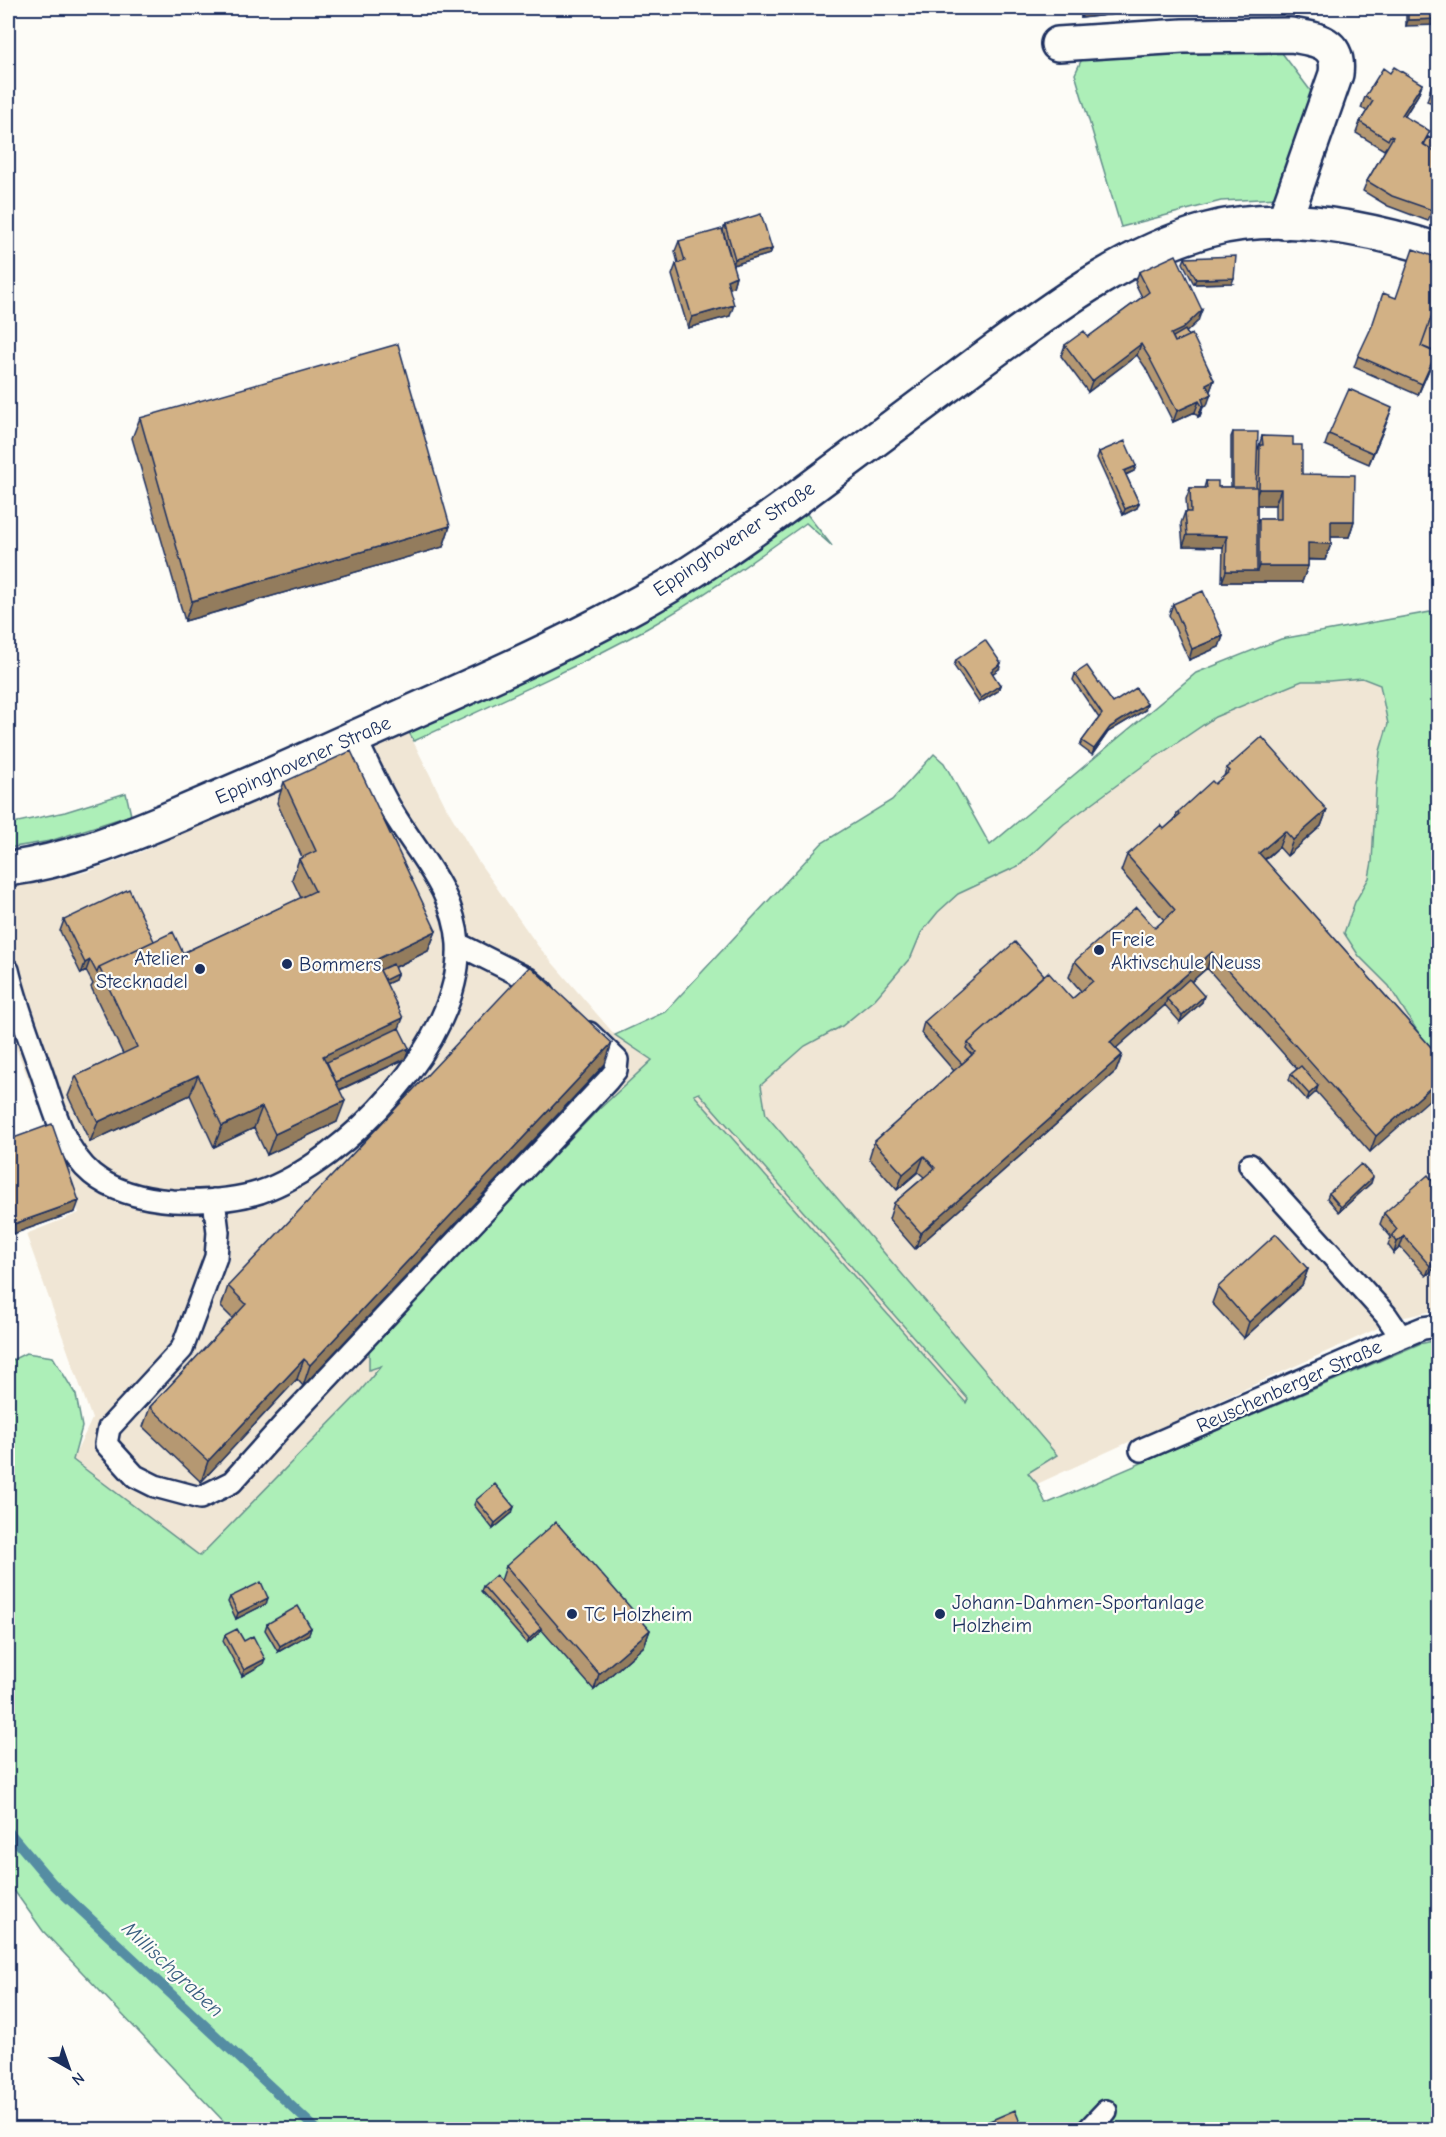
<svg xmlns="http://www.w3.org/2000/svg" width="1446" height="2137" viewBox="0 0 1446 2137" font-family="'Comic Neue',sans-serif">
<style>
.built{fill:#f0e6d5}
.green{fill:#adefb8;stroke:#648f8b;stroke-width:1.5;fill-rule:evenodd}
.lines{fill:none;stroke-linecap:round;stroke-linejoin:round}
.stream{stroke:#548da3;stroke-width:10}
.lane-casing{stroke:#1b2f5e;stroke-width:26}
.street-casing{stroke:#1b2f5e;stroke-width:38}
.secondary-casing{stroke:#1b2f5e;stroke-width:38}
.lane{stroke:#fdfcf7;stroke-width:21}
.street{stroke:#fdfcf7;stroke-width:33}
.secondary{stroke:#fdfcf7;stroke-width:33}
.wall{fill:#b59872;stroke:#1b2f5e;stroke-width:1.5;fill-rule:evenodd}
.shaded-wall{fill:#937c5d;stroke:#1b2f5e;stroke-width:1.5}
.building{fill:#d2b185;stroke:#1b2f5e;stroke-width:1.5}
.poi-dot{fill:#1b2f5e;stroke:#fdfcf7;stroke-width:2}
.labels{text-anchor:middle;dominant-baseline:central;stroke-width:4.5;stroke-linejoin:round;paint-order:stroke}
.street-label{font-size:20px;fill:#1b2f5e;stroke:#fdfcf7}
.poi-label{font-size:20px;fill:#1b2f5e;stroke:#fdfcf7;text-anchor:start}
.water-label{font-size:21px;font-style:italic;fill:#385e80;stroke:#fdfcf7}
</style>
<rect width="100%" height="100%" fill="#fdfcf7"/>
<filter id="ink" filterUnits="userSpaceOnUse"><feTurbulence type="fractalNoise" baseFrequency=".0167" numOctaves="2"/><feDisplacementMap in="SourceGraphic" scale="12" xChannelSelector="R" yChannelSelector="G"/><feConvolveMatrix kernelMatrix="1 2 1 2 8 2 1 2 1" color-interpolation-filters="sRGB"/></filter>
<g filter="url(#ink)">
<path class="built" d="M1436,611L1438,638V1310L1400,1318L1037,1484L696,1097L657,1056L990,845L1196,673L1281,639Z
M408,731L446,807L478,861L538,946L615,1035L652,1060L357,1395L200,1557L73,1459L92,1419L26,1234L79,1213L56,1148L8,1028V885L33,884L87,872L141,852Z"/>
<path class="green" d="M1276,45L1316,98L1281,198L1221,201L1121,227L1075,74L1081,61L1088,54Z
M803,509L832,546L806,523C754,560 702,598 646,629C571,670 492,705 414,741L408,731Z
M1436,611L1438,638V1064L1389,986L1359,956L1344,933L1355,902L1369,878L1372,862L1376,786L1380,751L1388,724L1380,685L1362,678L1329,681H1302L1215,717L1140,768L1064,824L1020,865L958,894L938,912L921,933L911,957L875,999L842,1026L805,1046L761,1085L766,1115L1057,1455L1028,1473L1037,1484L1046,1504L1419,1344L1438,1340V2129H231L43,1931L8,1882V1362L26,1353L53,1357L76,1395L82,1427L73,1460L200,1556L357,1395L381,1366L369,1370V1348L594,1114L652,1060L615,1035L665,1012L822,843L892,800L934,754L944,763L990,845L1196,673L1281,639ZM699,1093L968,1399L966,1403L694,1095Z
M126,793L131,815L50,841L8,848V824L65,812Z"/>
<g class="lines">
<path class="stream" d="M8,1831L52,1883L317,2130"/>
<g class="lane-casing">
<path id="lane" d="M458,944L528,979L543,992
M8,970C16,1004 29,1038 41,1071C53,1105 63,1150 92,1174C114,1192 145,1199 173,1201C202,1202 232,1201 260,1192C346,1162 463,1040 458,944C455,892 417,853 392,811C378,788 367,762 355,737
M1250,1165L1386,1315L1401,1337
M214,1200L218,1232L216,1257L182,1349L109,1428L106,1444L135,1476L155,1486L200,1498L232,1482L284,1424L608,1080L616,1070L617,1060L589,1033
M1141,1450L1401,1337L1423,1328L1438,1326
M1088,2130L1106,2111"/>
</g>
<g class="street-casing">
<path id="street" d="M1058,44L1183,36L1291,35C1317,39 1340,42 1336,74L1284,222"/>
</g>
<g class="secondary-casing">
<path id="secondary" d="M8,869C67,861 121,839 176,816C223,796 270,776 316,755C421,707 529,663 630,608C687,578 740,540 792,502C855,455 917,409 979,362C1050,310 1122,254 1208,230C1280,210 1369,228 1438,250"/>
</g>
<use href="#lane" class="lane"/>
<use href="#street" class="street"/>
<use href="#secondary" class="secondary"/>
</g>
<path class="wall" d="M1080,8H1168L1081,18Z
M1406,8H1438L1406,26Z
M1438,66V105L1427,101Z
M1390,73L1422,84L1418,95L1405,116L1428,137L1432,210L1428,221L1388,206L1363,191L1367,181L1387,147H1386L1384,150L1356,133L1360,122L1367,111L1361,108L1365,97Z
M725,225L772,249L770,254L733,265L723,230Z
M679,241L736,276L733,287L729,288L730,316L688,328L672,275L676,264L678,263L675,251Z
M1185,258L1232,283L1194,284L1183,263Z
M1139,272L1198,321L1186,332L1214,380L1210,391L1207,405L1203,407L1200,416L1198,417L1195,412L1173,422L1145,367L1137,355L1088,392L1061,356L1065,345L1088,337L1142,297L1135,283Z
M1358,356L1432,363L1418,395L1354,367Z
M140,418L450,526L443,547L185,621L132,438Z
M1388,419L1369,464L1325,445L1329,434Z
M1233,432L1258,449L1262,436L1293,445L1302,474L1354,521L1349,537H1331V544L1325,560H1308V566L1302,582H1222L1223,547L1183,546L1181,523L1185,512H1187L1186,499L1190,488H1204L1206,481L1218,487H1231V437ZM1257,505H1275V519H1259L1257,524Z
M1099,452L1136,466L1134,471L1126,475L1139,503L1137,508L1123,515L1097,458Z
M1173,604L1223,636L1219,647L1189,660L1169,615Z
M956,660L999,669L992,674L1000,685L998,691L979,703L954,666Z
M1075,674L1113,703L1145,710L1108,732L1092,755L1080,746L1082,741L1099,718L1073,680Z
M1227,768L1327,810L1321,826L1287,856L1279,847L1265,860L1438,1055L1370,1152L1316,1091L1307,1100L1289,1080L1291,1074L1297,1069L1207,968L1191,982L1202,1002L1180,1022L1165,1005L1116,1048L1122,1055L1116,1071L915,1249L889,1219L894,1203L924,1177L918,1172L897,1190L869,1158L874,1142L954,1071L921,1033L924,1022L1044,975L1072,999L1081,991L1069,977L1075,961L1155,928L1164,920L1121,871L1127,855L1164,829L1174,820L1178,812L1215,784L1224,776Z
M284,782L436,931L428,951L394,968L397,974L395,980L386,984L399,1028L405,1059L340,1090L337,1122L267,1155L254,1128L214,1147L190,1095L90,1142L68,1096L76,1076L123,1054L91,987L93,984L86,971L81,974L60,931L64,920L154,941L183,953L301,898L292,879L299,859L302,857L277,803Z
M605,1064L303,1386L297,1379L201,1482L143,1427L150,1407L233,1319L221,1307L228,1286Z
M8,1140L75,1212L10,1235L8,1226Z
M1371,1183L1339,1212L1327,1198L1329,1193Z
M1438,1187V1265L1426,1276L1400,1247L1394,1253L1388,1245L1391,1237L1380,1224L1384,1213Z
M1308,1269L1302,1285L1244,1338L1212,1303L1218,1287Z
M476,1500L512,1513L493,1529L474,1505Z
M506,1566L650,1630L644,1646L594,1690L541,1629L539,1633L527,1644L481,1591L483,1586L501,1581Z
M230,1597L266,1604L236,1619L228,1602Z
M267,1624L311,1628L309,1634L278,1652L265,1630Z
M225,1635L244,1641L263,1664L242,1676L223,1641Z
M985,2123L1023,2130H983Z"/>
<path class="shaded-wall" d="M1085,8H1168L1081,18Z
M1438,19V25L1406,26L1408,20Z
M1422,84L1418,95L1398,126L1402,115Z
M772,249L770,254L733,265L735,259Z
M736,276L733,287L723,291L727,280Z
M1234,278L1232,283L1194,284L1196,279Z
M734,305L730,316L688,328L692,317Z
M1202,310L1198,321L1178,340L1171,343V334Z
M1141,344L1137,355L1088,392L1092,381Z
M1436,353L1432,363L1418,395L1422,384Z
M1214,380L1210,391L1202,395L1206,384Z
M1211,394L1207,405L1203,407L1200,416L1198,417L1202,406V399Z
M1199,401L1195,412L1173,422L1177,411Z
M1392,408L1388,419L1369,464L1373,453Z
M1136,466L1134,471L1122,476L1124,471Z
M1259,489H1281L1275,505H1253Z
M1139,503L1137,508L1123,515L1125,509Z
M1331,521H1354L1349,537H1326Z
M450,526L443,547L185,621L192,601Z
M1187,535L1227,536L1223,547L1183,546Z
M1308,543L1331,544L1325,560L1302,559Z
M1259,566H1308L1302,582H1222L1226,571H1257Z
M1223,636L1219,647L1189,660L1192,649Z
M1001,663L999,669L989,676L991,671Z
M1000,685L998,691L979,703L981,698Z
M1147,704L1145,710L1108,732L1092,755L1094,749L1110,727Z
M1327,810L1321,826L1287,856L1293,840Z
M1285,831L1279,847L1253,869L1259,853Z
M436,931L428,951L371,979L375,960Z
M1212,952L1207,968L1169,1001L1167,999L1165,1005L1105,1058L1110,1042Z
M90,960L86,971L81,974L85,963Z
M397,974L395,980L372,990L374,985Z
M1204,996L1202,1002L1180,1022L1182,1016Z
M403,1018L395,1039L323,1073V1056Z
M612,1043L605,1064L303,1386L310,1365Z
M409,1048L405,1059L326,1096L330,1085Z
M1122,1055L1116,1071L915,1249L921,1233Z
M198,1075L190,1095L90,1142L98,1122Z
M1438,1081V1092L1370,1152L1376,1136Z
M1318,1086L1316,1092L1307,1100L1309,1094Z
M345,1101L337,1122L267,1155L275,1134Z
M262,1107L254,1128L214,1147L222,1126Z
M924,1156L918,1172L897,1190L903,1174Z
M1373,1177L1371,1183L1339,1212L1341,1207Z
M79,1201L75,1212L10,1235L14,1224Z
M1404,1236L1400,1247L1394,1253L1397,1242Z
M1438,1258V1265L1426,1276L1430,1266Z
M1308,1269L1302,1285L1244,1338L1249,1322Z
M304,1359L297,1379L201,1482L208,1461Z
M514,1507L512,1513L493,1529L495,1523Z
M268,1598L266,1604L236,1619L238,1613Z
M311,1628L309,1634L278,1652L280,1646Z
M541,1628L539,1633L527,1644L529,1639Z
M650,1630L644,1646L594,1690L599,1674Z
M265,1659L263,1664L242,1676L244,1670Z"/>
<path class="building" d="M1408,8H1438V19L1408,20Z
M1438,66V93L1430,90Z
M1394,67L1422,84L1402,115L1430,131L1423,144L1438,153V190L1432,210L1392,196L1367,181L1393,137L1390,136L1388,140L1360,122L1373,101L1365,97L1383,68L1390,73Z
M1428,137L1438,142V153L1424,145Z
M761,214L772,249L735,259L725,225Z
M722,229L736,276L727,280L734,305L692,317L676,264L685,261L679,241Z
M1413,249L1438,258V298L1421,346L1436,353L1422,384L1358,356L1372,326L1383,293L1396,298Z
M1176,255L1202,310L1182,329L1171,334L1175,342L1192,334L1214,380L1206,384L1211,394L1202,399L1204,405L1202,406L1199,401L1177,411L1149,357L1141,344L1092,381L1065,345L1084,331L1088,337L1149,292L1139,272Z
M1236,256L1234,278L1196,279L1185,258Z
M1438,299V346L1436,352L1421,346Z
M1185,330L1188,336L1175,342L1173,337Z
M398,344L450,526L192,601L140,418Z
M1349,389L1392,408L1373,453L1329,434Z
M1233,432H1258L1256,487H1233Z
M1262,436L1293,437V445H1302V474L1355,475L1354,521H1331V544L1308,543V566H1259V519H1281V489H1259L1260,445H1263Z
M1125,441L1136,466L1124,471L1139,503L1125,509L1099,452Z
M1206,481H1218V487H1257V571H1226L1227,536L1187,535L1185,512H1191L1190,488H1207Z
M1203,591L1223,636L1192,649L1173,604Z
M985,640L1001,663L991,671L1000,685L981,698L956,660Z
M1087,666L1113,703L1136,688L1147,704L1110,727L1094,749L1082,741L1102,714L1075,674Z
M1262,737L1327,810L1293,840L1285,831L1259,853L1438,1055V1081L1376,1136L1212,952L1110,1042L1122,1055L921,1233L894,1203L935,1168L924,1156L903,1174L874,1142L975,1052L968,1043L1048,972L1072,999L1093,981L1075,961L1136,907L1155,928L1175,910L1127,855L1161,825L1164,829L1180,815L1178,812L1212,781L1215,784L1230,771L1227,768Z
M351,751L436,931L375,960L403,1018L323,1056L345,1101L275,1134L262,1107L222,1126L198,1075L98,1122L76,1076L137,1047L99,967L173,932L183,953L315,891L299,859L316,851L284,782Z
M129,889L154,941L99,967L97,973L90,960L85,963L64,920Z
M1015,942L1044,975L968,1043L966,1048L972,1055L962,1064L924,1022Z
M393,964L397,974L385,980L380,970Z
M530,966L612,1043L310,1365L304,1359L208,1461L150,1407L246,1304L228,1286Z
M1189,979L1204,996L1182,1016L1167,999Z
M399,1028L409,1048L336,1082L327,1062Z
M1301,1066L1318,1086L1309,1094L1291,1074Z
M52,1124L79,1201L14,1224L8,1204V1140Z
M1361,1164L1373,1177L1341,1207L1329,1193Z
M1428,1175L1438,1187V1258L1430,1266L1404,1236L1397,1242L1392,1235L1397,1229L1384,1213Z
M1276,1234L1308,1269L1249,1322L1218,1287Z
M495,1484L514,1507L495,1523L476,1500Z
M556,1522L650,1630L599,1674L506,1566Z
M496,1575L541,1628L529,1639L483,1586Z
M261,1582L268,1598L238,1613L230,1597Z
M298,1606L311,1628L280,1646L267,1624Z
M237,1629L244,1641L253,1636L265,1659L244,1670L225,1635Z
M1015,2110L1023,2130H988L985,2123Z"/>
</g>
<g class="poi-dot">
<circle cx="1099" cy="950" r="6"/>
<circle cx="287" cy="964" r="6"/>
<circle cx="200" cy="969" r="6"/>
<circle cx="572" cy="1614" r="6"/>
<circle cx="940" cy="1614" r="6"/>
</g>
<g class="labels">
<g class="street-label">
<text transform="translate(734 539) rotate(-34)">Eppinghovener Straße</text>
<text transform="translate(303 760) rotate(-24)">Eppinghovener Straße</text>
<text transform="translate(1289 1386) rotate(-24)">Reuschenberger Straße</text>
</g>
<g class="poi-label">
<text x="1111" y="939">Freie<tspan x="1111" dy="23">Aktivschule Neuss</tspan></text>
<text x="188" y="958" text-anchor="end">Atelier<tspan x="188" dy="23">Stecknadel</tspan></text>
<text x="299" y="964">Bommers</text>
<text x="952" y="1602">Johann-Dahmen-Sportanlage<tspan x="952" dy="23">Holzheim</tspan></text>
<text x="584" y="1614">TC Holzheim</text>
</g>
<g class="water-label">
<text transform="translate(173 1969) rotate(43)">Millischgraben</text>
</g>
</g>
<rect width="1446" height="2137" fill="none" stroke="#fdfcf7" stroke-width="30"/>
<rect x="15" y="15" width="1416" height="2107" fill="none" stroke="#1b2f5e" stroke-width="2" filter="url(#ink)"/>
<g transform="translate(69 2068) rotate(140)" stroke="#fdfcf7" stroke-width="4.5" paint-order="stroke">
<path d="M0-4.5L10 22L0 15L-10 22Z" fill="#1b2f5e"/>
<text y="-9" font-size="16" font-weight="bold" text-anchor="middle" fill="#1b2f5e">N</text>
</g>
</svg>
